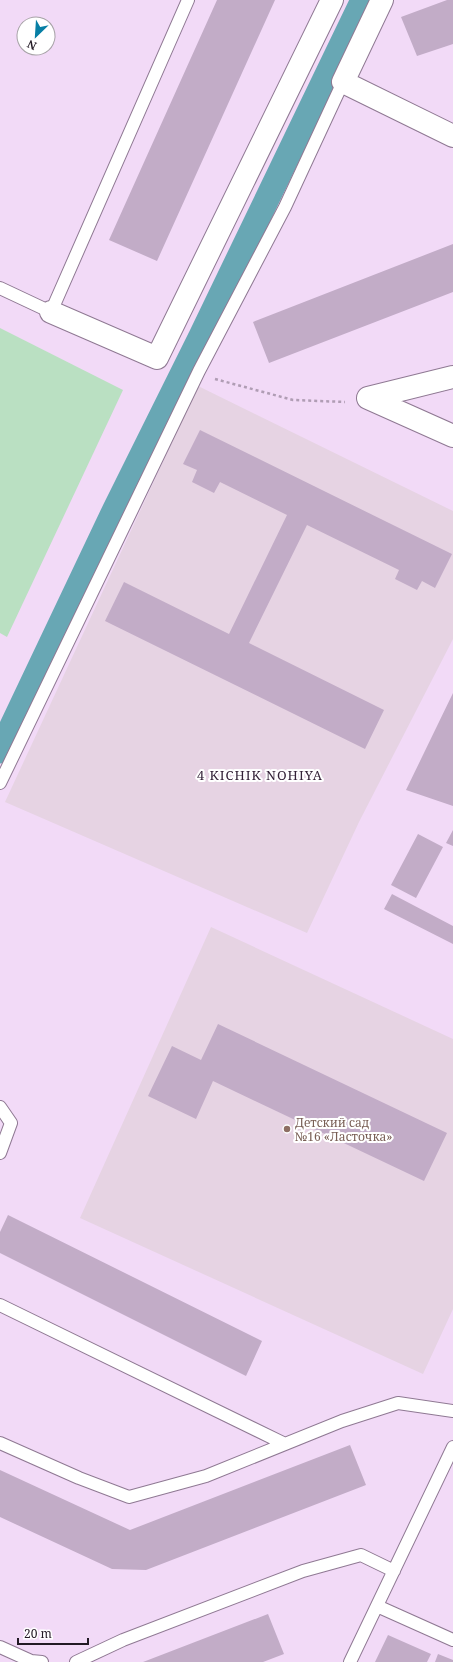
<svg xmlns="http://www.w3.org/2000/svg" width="453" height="1662" viewBox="0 0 453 1662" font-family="'Noto Serif',serif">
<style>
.education{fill:#e6d3e3}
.green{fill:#bae0c2}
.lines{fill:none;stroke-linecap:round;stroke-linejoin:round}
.canal{stroke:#68a7b4;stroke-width:25}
.building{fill:#c2acc7}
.service-casing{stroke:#8f7993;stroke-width:14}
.minor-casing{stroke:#8f7993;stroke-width:24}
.path{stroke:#b09db4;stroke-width:2.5;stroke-dasharray:3 3;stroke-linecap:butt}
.service{stroke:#fff;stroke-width:12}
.minor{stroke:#fff;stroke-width:22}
.education-dot{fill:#8d6e63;stroke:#fff;stroke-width:1.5}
.labels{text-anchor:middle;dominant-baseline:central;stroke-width:4;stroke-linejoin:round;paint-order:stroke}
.education-label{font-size:12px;fill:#785e54;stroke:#fff;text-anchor:start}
.neighbourhood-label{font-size:13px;letter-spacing:1px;fill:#332137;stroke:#fff}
</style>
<rect width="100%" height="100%" fill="#f2daf7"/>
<path class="education" d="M194,384L453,511V639L359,822L307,933L5,802L193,397Z
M211,927L453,1039V1309L423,1374L80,1218Z"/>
<path class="green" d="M0,328L123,390L7,637L0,633Z"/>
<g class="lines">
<path class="canal" d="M0,751L115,509L201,336L363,0"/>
</g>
<path class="building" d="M217,0H275L157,261L109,240Z
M447,0H453V44L417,56L401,17Z
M453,244V292L269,363L253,322Z
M200,430L452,554L435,588L422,581L417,590L395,579L399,570L307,525L249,643L384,710L365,749L105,621L124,582L229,634L287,515L220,482L214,493L192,482L197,470L183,464Z
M453,693V806L406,790Z
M453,830V846L446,843Z
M418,834L443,847L416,898L391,885Z
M392,894L453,926V944L384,909Z
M218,1024L447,1133L424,1181L213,1081L196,1119L148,1096L172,1046L201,1060Z
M8,1215L262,1341L246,1376L0,1253V1232Z
M350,1445L366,1485L146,1570L112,1569L0,1517V1470L130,1530Z
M268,1614L284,1654L263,1662H143Z
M388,1635L431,1654L427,1662H375Z
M438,1654L453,1660V1662H435Z"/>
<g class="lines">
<g class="service-casing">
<path id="service" d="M0,288L51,312L188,0
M0,783L199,371L285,207L343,82
M0,1107L11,1123L0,1153
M0,1305L285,1444
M0,1443L79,1478L129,1497L206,1476L342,1421L398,1403L453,1411
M377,1606L453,1640
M0,1647L31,1661L42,1662
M76,1662L123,1640L303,1571L361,1555L394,1571
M350,1662L453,1447"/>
</g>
<g class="minor-casing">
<path id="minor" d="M382,0L343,82L453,136
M51,312L157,358L332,0
M453,377L368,398L453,436"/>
</g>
<path class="path" d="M215,379L293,400L345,402"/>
<use href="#service" class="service"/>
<use href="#minor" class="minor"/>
</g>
<circle class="education-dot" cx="287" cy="1129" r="4"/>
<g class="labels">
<g class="education-label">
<text x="295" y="1122">Детский сад<tspan x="295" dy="14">№16 «Ласточка»</tspan></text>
</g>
<g class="neighbourhood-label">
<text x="260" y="775">4 KICHIK NOHIYA</text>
</g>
</g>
<g transform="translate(36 36) rotate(205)"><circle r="19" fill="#ffffff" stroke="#a7a3a7"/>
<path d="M0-3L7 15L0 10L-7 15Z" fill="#077fa5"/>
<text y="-6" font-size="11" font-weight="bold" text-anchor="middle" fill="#221924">N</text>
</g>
<path d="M18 1638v6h70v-6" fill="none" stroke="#221924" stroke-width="2"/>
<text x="24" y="1638" font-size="12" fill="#221924" stroke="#ffffff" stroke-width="3" paint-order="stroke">20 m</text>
</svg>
